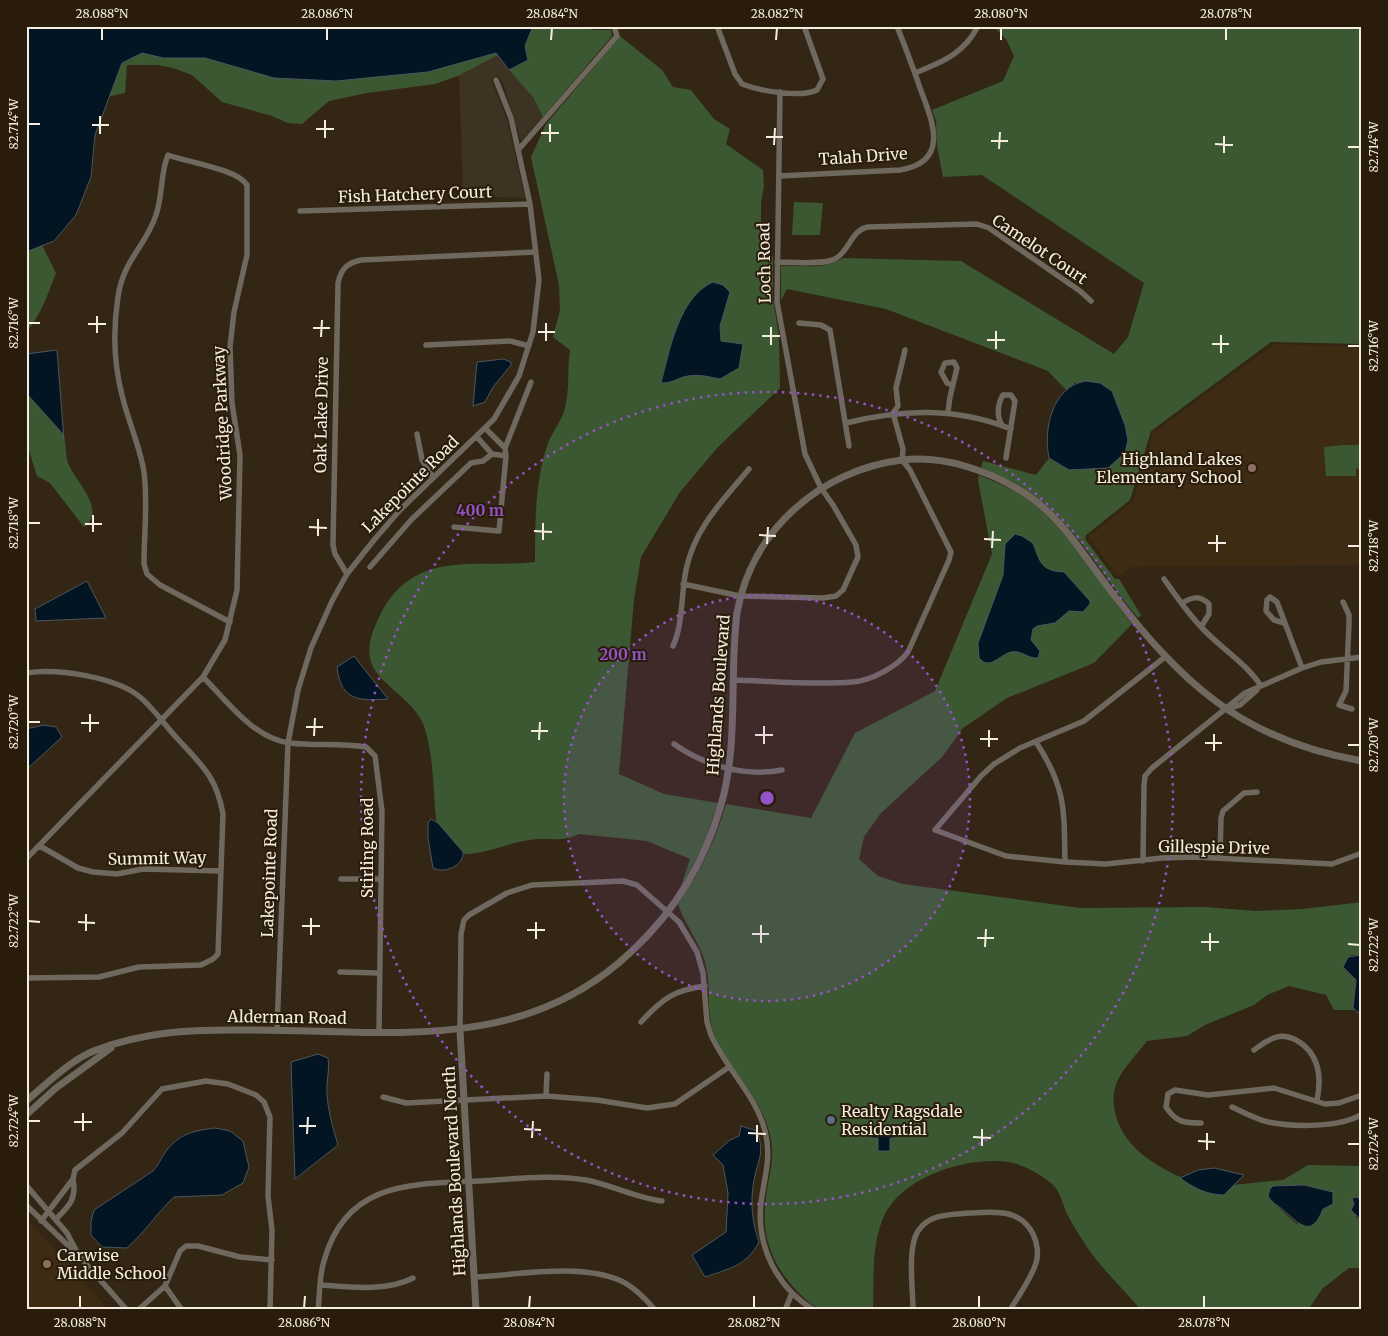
<svg xmlns="http://www.w3.org/2000/svg" width="1388" height="1336" viewBox="0 0 1388 1336" font-family="Merriweather,serif">
<style>
.commercial{fill:#3c3323}
.built{fill:#3d2c13}
.green{fill:#3c5833;fill-rule:evenodd}
.water{fill:#031523;stroke:#4c565c}
.lines{fill:none;stroke-linecap:round;stroke-linejoin:round}
.minor{stroke:#6e685f;stroke-width:5.5}
.tertiary{stroke:#6e685f;stroke-width:7}
.ticks{fill:none;stroke:#f6ede1;stroke-width:2}
.ring{fill:none;stroke:#9453c6;stroke-width:2.5;stroke-dasharray:2.5 5}
.education-dot{fill:#8d6e63;stroke:#291c0a;stroke-width:2}
.service-dot{fill:#5c6f8a;stroke:#291c0a;stroke-width:2}
.labels{text-anchor:middle;dominant-baseline:central;stroke-width:4;stroke-linejoin:round;paint-order:stroke}
.street-label{font-size:16px;fill:#f6ede1;stroke:#291c0a}
.poi-label{font-size:16px;fill:#f6ede1;stroke:#291c0a;text-anchor:start}
.centre{fill:#9453c6;stroke:#291c0a;stroke-width:2.5}
.ring-label{font-size:15px;text-anchor:middle;font-weight:bold;fill:#9453c6;stroke:#291c0a;stroke-width:4;stroke-linejoin:round;paint-order:stroke}
.neatline{fill:none;stroke:#f6ede1;stroke-width:2}
.ticks-label{font-size:12px;text-anchor:middle;fill:#f6ede1}
</style>
<rect width="100%" height="100%" fill="#332614"/>
<path class="commercial" d="M498,55L533,97L543,117L521,141L503,83L498,75L491,79L507,119L525,198L463,196L459,75Z"/>
<path class="built" d="M1274,344L1362,347V565L1131,567L1118,577L1088,537L1133,502L1153,433Z
M26,1217L109,1310H26Z"/>
<path class="green" d="M533,26H581L594,30H611L612,36L543,117L533,97L509,70L528,60L525,46Z
M996,26H1362V186L1360,189L1362,197V344L1271,342L1151,431L1130,500L1086,535L1085,539L1115,579H1119L1141,615L1138,618C1106,581 1081,535 1044,503C1026,487 1003,477 981,468L983,461L1036,475L1049,458L1069,470L1128,440L1125,425L1076,382L1066,390L1048,371L886,309L787,289L781,300V266C801,265 827,270 843,258L961,261L1114,354L1128,337L1144,283L982,175L943,177L937,146L936,121L932,110L1003,81L1014,56L1006,39L996,29Z
M620,36L662,70L673,87L691,90L714,119L730,129L726,144L763,170L764,185L761,203V255L773,256V299L779,336L780,388L718,447L680,492L641,557L634,599L619,774L664,794L718,803L703,846L680,889L690,859L647,841L579,834C563,843 547,837 529,840C507,843 487,854 464,854C458,847 437,827 436,820C433,789 434,756 424,726C414,698 374,683 370,658C367,643 374,628 380,615C415,548 473,569 535,562C535,524 535,479 548,443C553,431 562,420 565,408C570,388 567,370 570,350L553,337L560,310L559,285L531,157L546,124ZM726,307L720,326L721,341L733,344L720,379C710,377 698,374 688,376C676,378 676,383 661,382L672,339Z
M493,46L498,55L458,76L435,84L367,93L329,101L302,124L288,123L272,116L222,102L192,75L173,68L158,65H127L125,93L107,97L102,119L89,150L98,50Z
M794,202L823,203L820,235H792Z
M42,245L56,273C48,293 41,316 26,332V248Z
M26,393C38,405 53,419 62,433C67,441 65,454 68,463C74,480 108,510 84,527L50,483L37,476L26,441Z
M1344,445H1362V468L1356,469V476H1326L1324,447Z
M979,475C1000,484 1022,493 1039,508C1075,541 1101,586 1132,624L1094,663L1007,698L963,728L942,757L880,814L864,837L859,859L878,876L903,884L1080,908L1204,907L1256,911L1303,909L1362,902V955H1351L1344,969L1356,980L1354,1010H1334L1326,995L1289,986L1267,995L1254,1005L1205,1025L1187,1036L1147,1041C1137,1054 1123,1068 1117,1082C1112,1094 1113,1104 1116,1116C1129,1162 1185,1179 1224,1195L1233,1185L1283,1180L1308,1165L1362,1166V1200L1352,1198L1356,1217L1362,1221V1268H1349L1322,1289L1308,1310H1141C1125,1291 1106,1273 1091,1253C1083,1241 1074,1227 1067,1214C1063,1205 1060,1190 1052,1184C1040,1174 1024,1165 1009,1162C967,1156 903,1176 884,1216C871,1245 874,1279 873,1310C860,1310 831,1313 820,1309C811,1305 803,1297 797,1291C774,1267 762,1239 765,1206C767,1177 778,1158 768,1128C758,1093 729,1069 715,1037C705,1013 712,987 705,962C699,941 685,925 678,904C700,873 715,841 726,804L811,818L855,733L935,691L992,554L978,480ZM1304,1185L1333,1192V1204L1297,1224L1269,1199L1273,1186Z"/>
<path class="water" d="M26,26H533L525,46L528,60L509,70L496,53L428,72L336,81L274,78L205,58H163L142,53L122,63L95,135L91,177L76,215L54,241L26,252Z
M713,282L723,285L730,292L720,326L721,341L743,344L739,368L720,379C710,377 698,374 688,376C676,378 675,383 661,383C670,349 679,297 713,282Z
M57,350L64,440L63,434L26,393V354Z
M503,359L511,362V365L493,387L485,402L473,406L477,362Z
M1086,381L1100,383L1112,391L1125,425L1128,440L1125,453L1108,468L1069,470L1049,458C1043,430 1052,386 1086,381Z
M1015,534L1022,536L1033,543C1040,562 1041,571 1064,572L1090,601V604L1083,612L1069,611L1055,623L1037,626L1033,629L1031,640L1040,651L1038,658C1028,659 1022,650 1011,652C999,655 990,671 979,658L978,643L1003,575L1005,544Z
M87,581L106,618L36,621L35,609Z
M354,656L388,699C359,701 341,701 337,667Z
M44,725L56,727L62,737L26,770V729Z
M431,819L438,823L463,852C464,866 444,874 433,868L428,838V823Z
M1362,955V1010L1359,1013L1353,1008L1356,980L1343,967L1348,957Z
M318,1054L328,1058C330,1070 326,1081 327,1094C328,1111 333,1128 338,1145L295,1179L291,1062Z
M741,1126L757,1131C765,1154 758,1159 754,1180C750,1202 752,1222 759,1242C747,1266 728,1269 705,1277L692,1255L726,1232L728,1193L723,1165L713,1155L730,1140L739,1136Z
M215,1128L230,1131L243,1141L249,1167L243,1183L222,1195L174,1197C157,1213 145,1232 127,1248L102,1247L91,1235V1222L94,1210L153,1171C159,1165 161,1158 166,1151C181,1133 193,1131 215,1128Z
M871,1128H896V1138H890V1151H878V1138H871Z
M1214,1168L1244,1175L1224,1195C1207,1195 1194,1188 1180,1178L1198,1170Z
M1304,1185L1333,1192V1204L1323,1209C1311,1240 1299,1223 1282,1209C1277,1205 1271,1202 1268,1196L1270,1189L1273,1186Z
M1356,1197L1362,1200V1221L1351,1210L1354,1204L1352,1198Z"/>
<g class="lines">
<path class="minor" d="M717,26L735,74L742,84C760,91 800,98 817,90L823,79L804,26
M915,73C942,62 964,54 978,26
M519,149L617,36L614,26
M779,176L900,170C951,162 932,120 920,88C913,67 905,47 897,26
M300,211L530,204
M777,262C791,262 824,265 835,259C850,251 850,231 868,227L977,224L989,228L1080,291L1091,301
M799,323L821,325L830,330L849,446
M426,345L510,341L529,346
M948,412L950,397L957,368L954,362L945,363L941,372L947,383L952,385
M846,423C902,409 956,407 1011,429
M1002,425C996,416 998,403 1003,395H1011L1015,401L1006,458
M486,429L505,448
M417,434L422,460L433,477
M477,437L492,454
M454,527L499,531L506,456
M370,567L411,520L471,463L483,461L492,454L506,456L505,448L531,382
M347,574L335,554L333,545L338,283C341,269 347,263 361,260L536,252
M1164,579C1176,596 1188,614 1203,629C1222,649 1246,663 1261,686
M683,584L740,596L823,598L836,596L843,590L858,557L856,545L833,505L821,488L805,454L777,302L780,92
M1343,602L1349,615V624L1346,691L1339,705L1352,709
M1182,603C1192,597 1199,595 1209,604V614L1201,627
M1284,623L1274,620L1266,611L1267,600L1270,597L1277,602L1302,668
M673,646C683,625 681,594 686,570C694,529 723,500 749,469
M1165,657L1084,721L1020,748L994,764L981,776L935,830L1006,856L1065,862L1106,864L1162,858L1195,857L1332,864L1362,853
M26,673C57,668 116,677 140,697C154,709 164,724 176,737C201,765 216,775 223,814L218,954L213,959L201,965L139,967L99,977L26,978
M203,677C227,701 254,739 290,743C315,746 341,743 366,747L375,756L382,811L379,1032
M733,680C772,681 813,685 852,682C871,681 898,666 908,652L949,560L951,552L910,470L902,460L903,449L893,413L898,406L896,388L905,350
M1228,709L1240,705L1257,690
M1036,742C1066,788 1064,809 1065,862
M674,744C705,766 745,777 782,770
M40,846L78,868L93,872L117,874L143,869L221,871
M1220,858L1221,818L1223,811L1244,793L1257,792
M26,859L203,677L225,640L237,590L240,455L232,403L230,347L234,312L247,255V185C237,169 187,162 168,155C160,174 163,195 156,215C146,246 123,260 118,297C113,329 114,364 122,395C128,421 140,446 144,472C148,502 144,534 144,564L147,574L160,585L230,622
M1143,861L1144,786L1145,776L1152,768L1245,693L1302,668L1321,662L1362,657
M341,879H381
M340,972L379,973
M641,1022C662,999 674,990 705,986
M277,1029L288,743L298,690L311,648L332,601L347,574L374,540L400,510L494,419L519,376L533,332L539,280L530,204L511,118L496,80
M460,1030L461,934L464,920L469,915L507,893L532,885L623,881L637,885L679,922L697,952L703,973L707,1022L711,1035C726,1069 756,1095 765,1131C772,1157 764,1178 761,1203C756,1246 777,1288 814,1310
M1254,1050C1261,1045 1268,1039 1277,1037C1283,1035 1290,1037 1296,1040C1319,1053 1322,1076 1317,1100
M546,1096L547,1074
M383,1097L406,1103L546,1096L597,1100L647,1108L675,1104L729,1067
M1232,1107C1243,1112 1256,1119 1268,1122C1292,1127 1341,1128 1362,1114
M1201,1123C1183,1123 1176,1122 1166,1107L1168,1094L1175,1090L1208,1095L1274,1088L1325,1104L1339,1103L1362,1095
M73,1179L75,1170L122,1133L162,1089L206,1081L228,1084L256,1095L264,1102L270,1117L268,1196L272,1230L270,1310
M26,1185L67,1233L77,1252
M26,1205L79,1256L127,1310
M41,1221L73,1179C77,1199 69,1206 56,1219
M474,1277C518,1275 578,1263 619,1280C633,1286 645,1298 655,1310
M321,1285C350,1287 386,1292 413,1278
M165,1286L182,1310
M138,1310L165,1286L180,1251L186,1246H198L240,1257L272,1260
M318,1310C320,1294 319,1276 324,1261C346,1181 411,1184 480,1181C515,1179 552,1174 586,1180C612,1185 636,1198 662,1201
M785,1310L792,1293
M913,1310C913,1289 907,1248 918,1231C930,1213 951,1215 970,1213C994,1212 1020,1208 1033,1234C1037,1242 1039,1254 1036,1263C1031,1279 1019,1295 1010,1310"/>
<path class="tertiary" d="M460,1030L476,1310
M26,1101C48,1083 70,1060 96,1050C145,1032 185,1030 236,1030C377,1028 519,1059 632,951C675,911 705,861 721,805C739,743 729,677 737,613C751,531 820,470 902,460C945,455 990,471 1026,494C1060,516 1083,554 1107,586C1179,681 1240,740 1362,761
M26,1115L56,1088L111,1048"/>
</g>
<path class="ticks" d="M102,40V28M327,40V28M551,40L552,28M776,40L777,28M1001,40V28M1226,40V28M28,124H40M92,125H109M316,129H334M541,133H559M100,134V116M766,137H783M325,138V120M991,141H1008M550,142V124M1215,144L1233,145M774,145L775,128M1348,147H1360M999,149L1000,132M1224,153V136M28,323H40M88,324H106M313,328H330M538,332H555M97,333V316M762,336H780M321,337L322,320M987,340H1005M546,341V323M1212,344H1229M771,345V327M1348,346H1360M996,349V331M1221,353V335M28,523H40M85,524H102M309,527L327,528M534,531L552,532M93,532V515M759,535L776,536M318,536V519M984,539L1001,540M543,540V523M1208,543H1226M767,544L768,527M1348,546H1360M992,548L993,531M1217,552V535M28,722H40M81,723H99M306,727H323M531,731H548M90,732V714M755,735H773M314,736L315,718M980,739H998M539,740L540,722M1205,743H1222M764,744V726M1348,745H1360M989,747V730M1214,751V734M28,921L40,922M78,922L95,923M302,926H320M527,930H545M86,931V914M752,934H769M311,935V918M977,938H994M536,939V922M1201,942H1219M761,943V925M1348,944L1360,945M985,947L986,929M1210,951V933M28,1121H40M74,1122H92M299,1126H316M524,1129L541,1130M83,1131V1113M748,1133L766,1134M307,1134L308,1117M973,1137L991,1138M532,1138L533,1121M1198,1141L1215,1142M757,1142V1125M1348,1144H1360M982,1146V1129M1207,1150V1133M80,1308V1296M304,1308L305,1296M529,1308L530,1296M754,1308V1296M979,1308V1296M1204,1308V1296"/>
<circle cx="767" cy="798" r="203" fill="#9453c6" fill-opacity=".12"/>
<g class="ring">
<circle cx="767" cy="798" r="203"/>
<circle cx="767" cy="798" r="406"/>
</g>
<g class="education-dot">
<circle cx="1252" cy="468" r="5"/>
<circle cx="47" cy="1264" r="5"/>
</g>
<circle class="service-dot" cx="831" cy="1120" r="5"/>
<g class="labels">
<g class="street-label">
<text transform="translate(863 156) rotate(-4)">Talah Drive</text>
<text transform="translate(415 194) rotate(-2)">Fish Hatchery Court</text>
<text transform="translate(1040 249) rotate(34)">Camelot Court</text>
<text transform="translate(764 263) rotate(-91)">Loch Road</text>
<text transform="translate(321 415) rotate(-89)">Oak Lake Drive</text>
<text transform="translate(222 423) rotate(-93)">Woodridge Parkway</text>
<text transform="translate(410 484) rotate(-45)">Lakepointe Road</text>
<text transform="translate(718 695) rotate(-86)">Highlands Boulevard</text>
<text transform="translate(1214 847) rotate(1)">Gillespie Drive</text>
<text transform="translate(367 848) rotate(-90)">Stirling Road</text>
<text transform="translate(157 858) rotate(-1)">Summit Way</text>
<text transform="translate(269 873) rotate(-88)">Lakepointe Road</text>
<text transform="translate(287 1017) rotate(1)">Alderman Road</text>
<text transform="translate(454 1171) rotate(-93)">Highlands Boulevard North</text>
</g>
<g class="poi-label">
<text x="1242" y="459" text-anchor="end">Highland Lakes<tspan x="1242" dy="18">Elementary School</tspan></text>
<text x="841" y="1111">Realty Ragsdale<tspan x="841" dy="18">Residential</tspan></text>
<text x="57" y="1255">Carwise<tspan x="57" dy="18">Middle School</tspan></text>
</g>
</g>
<circle cx="767" cy="798" r="8" class="centre"/>
<g class="ring-label">
<text x="480" y="516">400 m</text>
<text x="623" y="660">200 m</text>
</g>
<rect width="1388" height="1336" fill="none" stroke="#291c0a" stroke-width="55"/>
<rect x="28" y="28" width="1332" height="1280" class="neatline"/>
<g class="ticks-label">
<text x="102" y="18">28.088°N</text>
<text x="327" y="18">28.086°N</text>
<text x="552" y="18">28.084°N</text>
<text x="777" y="18">28.082°N</text>
<text x="1001" y="18">28.080°N</text>
<text x="1226" y="18">28.078°N</text>
<text transform="translate(14 124) rotate(-90)" y="4">82.714°W</text>
<text transform="translate(1374 147) rotate(-90)" y="4">82.714°W</text>
<text transform="translate(14 323) rotate(-90)" y="4">82.716°W</text>
<text transform="translate(1374 346) rotate(-90)" y="4">82.716°W</text>
<text transform="translate(14 523) rotate(-90)" y="4">82.718°W</text>
<text transform="translate(1374 546) rotate(-90)" y="4">82.718°W</text>
<text transform="translate(14 722) rotate(-90)" y="4">82.720°W</text>
<text transform="translate(1374 745) rotate(-90)" y="4">82.720°W</text>
<text transform="translate(14 921) rotate(-90)" y="4">82.722°W</text>
<text transform="translate(1374 945) rotate(-90)" y="4">82.722°W</text>
<text transform="translate(14 1121) rotate(-90)" y="4">82.724°W</text>
<text transform="translate(1374 1144) rotate(-90)" y="4">82.724°W</text>
<text x="80" y="1327">28.088°N</text>
<text x="304" y="1327">28.086°N</text>
<text x="529" y="1327">28.084°N</text>
<text x="754" y="1327">28.082°N</text>
<text x="979" y="1327">28.080°N</text>
<text x="1204" y="1327">28.078°N</text>
</g>
</svg>
